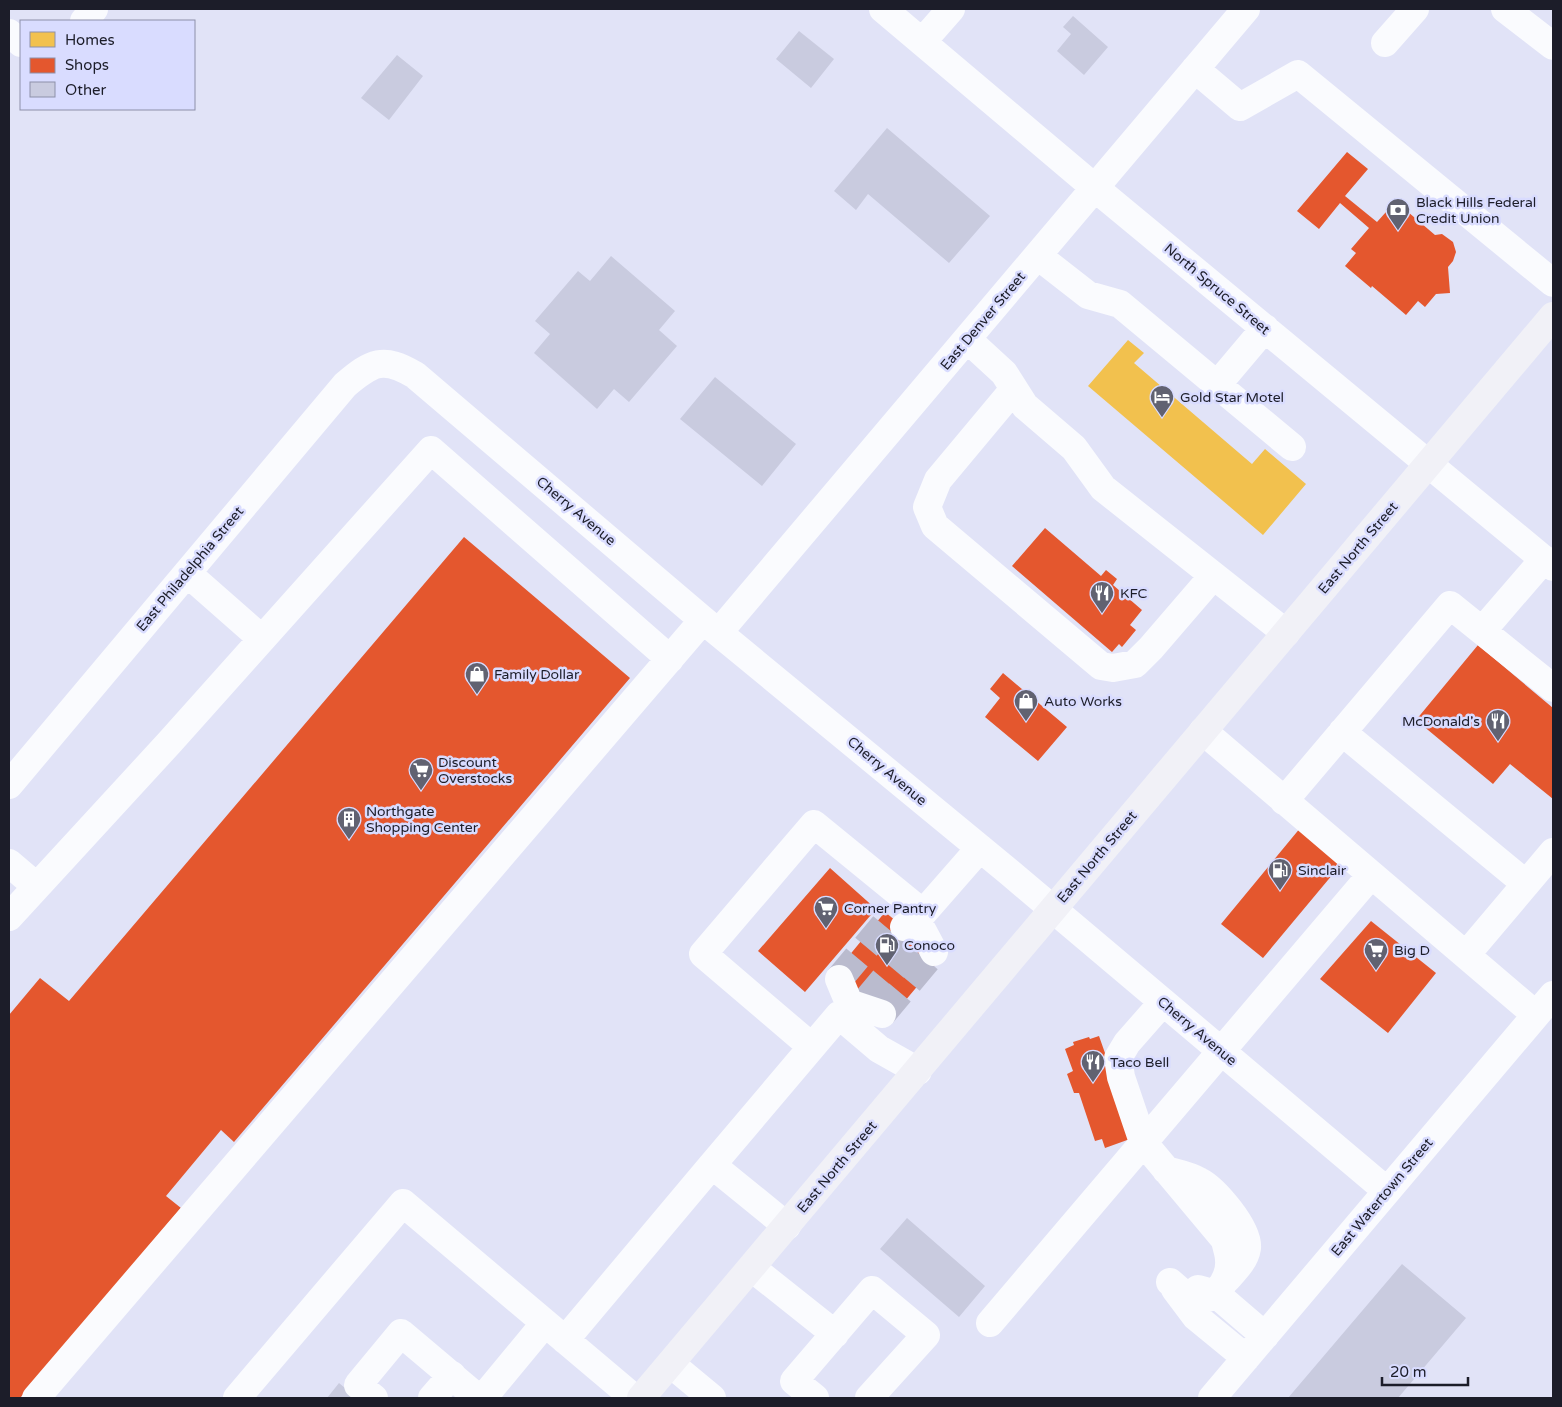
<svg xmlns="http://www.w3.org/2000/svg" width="1562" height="1407" viewBox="0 0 1562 1407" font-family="'Varela Round',sans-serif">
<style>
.homes{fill:#f2c14e}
.shops{fill:#e4572e}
.building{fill:#c9cbdf}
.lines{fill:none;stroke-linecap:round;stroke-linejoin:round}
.minor-tunnel{stroke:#babbce;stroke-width:28;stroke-dasharray:28 14;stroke-linecap:butt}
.minor{stroke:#fafbfe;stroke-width:28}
.major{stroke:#f1f1f7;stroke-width:28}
.labels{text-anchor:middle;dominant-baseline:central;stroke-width:5;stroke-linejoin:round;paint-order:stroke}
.poi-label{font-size:14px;fill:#1c1d29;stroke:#d9dcff;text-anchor:start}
.street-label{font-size:14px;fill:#1c1d29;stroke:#d9dcff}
</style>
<rect width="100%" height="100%" fill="#e1e3f7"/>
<path class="homes" d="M1128,340L1144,353L1134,363L1252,464L1265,449L1306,484L1263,535L1088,386Z"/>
<path class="shops" d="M1347,152L1368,169L1345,196L1377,222L1386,212L1392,217L1401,206L1435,235L1442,234L1453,242L1456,252L1453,261L1448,267L1450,293L1436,294L1425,307L1418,301L1406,315L1372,286L1371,288L1345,266L1356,253L1351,249L1369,228L1340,203L1319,229L1297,211Z
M1045,528L1101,576L1106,570L1117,579L1113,585L1142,610L1130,625L1136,630L1122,647L1119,644L1112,652L1012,566Z
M464,537L630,678L234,1142L221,1130L166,1196L181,1208L20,1398H9V1015L40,978L69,1001Z
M1478,645L1553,708V799L1510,764L1493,784L1416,720Z
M1003,673L1067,727L1038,761L985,717L1000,698L990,689Z
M1301,827L1343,862L1263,958L1221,924Z
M830,868L876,909L805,992L758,951Z
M885,912L941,958L889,1020L834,974Z
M1371,921L1436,973L1388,1033L1320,979Z
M1099,1036L1131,1127L1130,1139L1105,1148L1102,1139L1095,1141L1079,1093H1074L1067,1074L1073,1071L1065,1049L1074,1045L1073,1042L1089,1037L1090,1039Z"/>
<path class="building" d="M1073,16L1108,47L1084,75L1057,51L1071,34L1063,27Z
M799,31L834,59L811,88L776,59Z
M397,55L423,76L389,120L361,98Z
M887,128L990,216L949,263L868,194L856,210L834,191Z
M611,256L675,311L659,330L677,346L629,402L614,389L597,409L534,353L550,334L535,321L578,271L590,281Z
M715,377L796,444L762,486L680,419Z
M907,1218L985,1286L959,1317L880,1249Z
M1402,1264L1466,1318L1398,1398H1288Z
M339,1383L357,1398H327Z"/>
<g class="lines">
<path class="minor-tunnel" d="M839,979L891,917
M866,1001L918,939
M882,1014L934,952"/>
<path class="minor" d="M883,9L1095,188L1553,567
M1505,9L1553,46
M84,21L94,9
M9,33L21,43
M922,42L951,9
M1385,43L1415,9
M1195,69L1240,107L1298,74L1553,283
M1038,256L1088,295L1120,304L1292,447
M967,339L1004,373L1025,406L1074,448L1103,488L1286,633
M1217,385L1265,328
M1014,389L938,480L927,507L935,526L1101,666L1113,668L1135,664L1151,648L1213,576
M187,573L262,639
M1482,631L1544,559
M719,632L1246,9
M1203,731L1536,1015
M1342,732L1526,884
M9,785L345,385C372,362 383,356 415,375L703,620L1009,872L1387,1191
M1284,801L1450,605L1553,688
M9,863L36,886
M9,917L169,743L431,450L670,659
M917,920L934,952
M904,927L917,920L980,848
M1466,955L1553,852
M839,979L849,1003L882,1014
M1163,1002L1127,1043L1118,1058L1121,1077L1143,1142L1225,1240C1226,1247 1229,1253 1229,1260C1231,1280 1211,1309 1188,1297C1182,1293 1176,1287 1170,1282
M812,1047L703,954L814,824L923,913
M1166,1170C1176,1173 1189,1175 1199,1181C1215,1189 1249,1229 1247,1248C1245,1261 1234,1271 1226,1280
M787,1226L712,1165L839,1015L879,1049L918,1071
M752,1268L835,1334
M1175,1289L1196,1317L1246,1358
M1198,1289L1216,1294L1265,1336
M990,1323L1371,875
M565,1340L712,1165
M671,1364L712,1398
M36,1398L703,620
M237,1398L403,1203L634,1398
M374,1398L358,1385L401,1333L478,1398
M432,1398L452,1375
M483,1398L545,1323
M815,1398L794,1381L872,1290L926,1335L869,1398
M1212,1398L1553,995"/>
<path class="major" d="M641,1398L1553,316"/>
</g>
<defs>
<g id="bank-pin" transform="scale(1.25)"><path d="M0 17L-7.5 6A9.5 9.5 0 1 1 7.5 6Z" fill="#616271" stroke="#d9dcff"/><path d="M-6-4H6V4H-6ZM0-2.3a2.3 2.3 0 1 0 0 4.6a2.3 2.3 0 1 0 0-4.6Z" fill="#fff"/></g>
<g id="hotel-pin" transform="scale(1.25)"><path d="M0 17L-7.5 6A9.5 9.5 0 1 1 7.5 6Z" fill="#616271" stroke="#d9dcff"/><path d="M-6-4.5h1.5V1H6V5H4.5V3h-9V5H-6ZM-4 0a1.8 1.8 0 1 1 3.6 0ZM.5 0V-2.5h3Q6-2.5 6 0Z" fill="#fff"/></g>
<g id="restaurant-pin" transform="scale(1.25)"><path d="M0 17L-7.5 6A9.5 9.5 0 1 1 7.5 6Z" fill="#616271" stroke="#d9dcff"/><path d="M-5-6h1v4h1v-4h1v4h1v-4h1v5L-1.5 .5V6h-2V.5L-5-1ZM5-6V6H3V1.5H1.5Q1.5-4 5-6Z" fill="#fff"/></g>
<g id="shop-pin" transform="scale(1.25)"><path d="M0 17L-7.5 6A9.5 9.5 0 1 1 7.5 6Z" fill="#616271" stroke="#d9dcff"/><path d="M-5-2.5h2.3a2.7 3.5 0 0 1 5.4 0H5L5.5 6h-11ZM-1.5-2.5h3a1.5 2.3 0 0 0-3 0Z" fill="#fff"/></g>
<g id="supermarket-pin" transform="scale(1.25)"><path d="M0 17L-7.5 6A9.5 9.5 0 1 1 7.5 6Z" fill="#616271" stroke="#d9dcff"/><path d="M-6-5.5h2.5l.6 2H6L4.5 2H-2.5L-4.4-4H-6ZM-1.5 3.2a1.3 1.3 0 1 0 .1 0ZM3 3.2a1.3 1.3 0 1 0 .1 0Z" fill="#fff"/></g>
<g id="building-pin" transform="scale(1.25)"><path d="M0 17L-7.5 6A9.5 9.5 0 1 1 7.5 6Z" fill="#616271" stroke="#d9dcff"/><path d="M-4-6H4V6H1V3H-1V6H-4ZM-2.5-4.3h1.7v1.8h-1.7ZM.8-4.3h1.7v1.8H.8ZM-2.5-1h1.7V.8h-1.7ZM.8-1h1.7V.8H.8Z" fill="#fff"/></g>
<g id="fuel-pin" transform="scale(1.25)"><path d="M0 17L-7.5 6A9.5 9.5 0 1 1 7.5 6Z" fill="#616271" stroke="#d9dcff"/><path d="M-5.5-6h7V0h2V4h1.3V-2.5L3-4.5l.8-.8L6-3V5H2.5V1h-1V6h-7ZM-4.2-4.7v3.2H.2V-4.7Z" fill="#fff"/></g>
</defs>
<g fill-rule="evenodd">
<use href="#bank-pin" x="1398" y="210"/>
<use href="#hotel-pin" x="1162" y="397"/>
<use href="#restaurant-pin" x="1102" y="593"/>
<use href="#shop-pin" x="477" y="674"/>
<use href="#shop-pin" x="1026" y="701"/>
<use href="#restaurant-pin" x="1498" y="721"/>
<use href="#supermarket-pin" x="421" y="770"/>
<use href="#building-pin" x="349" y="819"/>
<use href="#fuel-pin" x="1280" y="870"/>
<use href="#supermarket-pin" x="826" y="908"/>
<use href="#fuel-pin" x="887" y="945"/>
<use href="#supermarket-pin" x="1376" y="950"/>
<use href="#restaurant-pin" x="1093" y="1062"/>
</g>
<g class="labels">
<g class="poi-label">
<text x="1416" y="202">Black Hills Federal<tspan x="1416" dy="16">Credit Union</tspan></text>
<text x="1180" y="397">Gold Star Motel</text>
<text x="1120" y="593">KFC</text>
<text x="494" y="674">Family Dollar</text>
<text x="1044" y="701">Auto Works</text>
<text x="1480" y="721" text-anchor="end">McDonald's</text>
<text x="438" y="762">Discount<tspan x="438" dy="16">Overstocks</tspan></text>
<text x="366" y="811">Northgate<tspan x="366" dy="16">Shopping Center</tspan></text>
<text x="1298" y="870">Sinclair</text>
<text x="844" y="908">Corner Pantry</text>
<text x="904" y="945">Conoco</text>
<text x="1394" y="950">Big D</text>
<text x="1110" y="1062">Taco Bell</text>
</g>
<g class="street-label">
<text transform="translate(1217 289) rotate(40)">North Spruce Street</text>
<text transform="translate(983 321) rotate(-50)">East Denver Street</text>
<text transform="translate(576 511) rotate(40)">Cherry Avenue</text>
<text transform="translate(1358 548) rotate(-50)">East North Street</text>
<text transform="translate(190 569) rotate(-50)">East Philadelphia Street</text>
<text transform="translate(887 771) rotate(40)">Cherry Avenue</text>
<text transform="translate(1097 857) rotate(-50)">East North Street</text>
<text transform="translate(1197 1031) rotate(40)">Cherry Avenue</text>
<text transform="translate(837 1167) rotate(-50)">East North Street</text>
<text transform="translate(1382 1197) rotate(-50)">East Watertown Street</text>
</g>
</g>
<rect width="1562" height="1407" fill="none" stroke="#1c1d29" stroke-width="20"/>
<rect x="20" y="20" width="175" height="90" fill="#d9dcff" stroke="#8d90a9"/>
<rect x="30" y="32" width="25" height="15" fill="#f2c14e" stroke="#8d90a9"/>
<text x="65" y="45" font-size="15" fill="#1c1d29">Homes</text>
<rect x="30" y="58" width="25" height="15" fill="#e4572e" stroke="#8d90a9"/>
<text x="65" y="70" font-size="15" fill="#1c1d29">Shops</text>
<rect x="30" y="82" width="25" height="15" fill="#c9cbdf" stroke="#8d90a9"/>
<text x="65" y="95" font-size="15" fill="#1c1d29">Other</text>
<path d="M1382 1377v8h86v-8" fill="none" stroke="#1c1d29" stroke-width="2.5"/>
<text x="1390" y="1377" font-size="15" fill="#1c1d29" stroke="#d9dcff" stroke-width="4" paint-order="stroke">20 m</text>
</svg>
